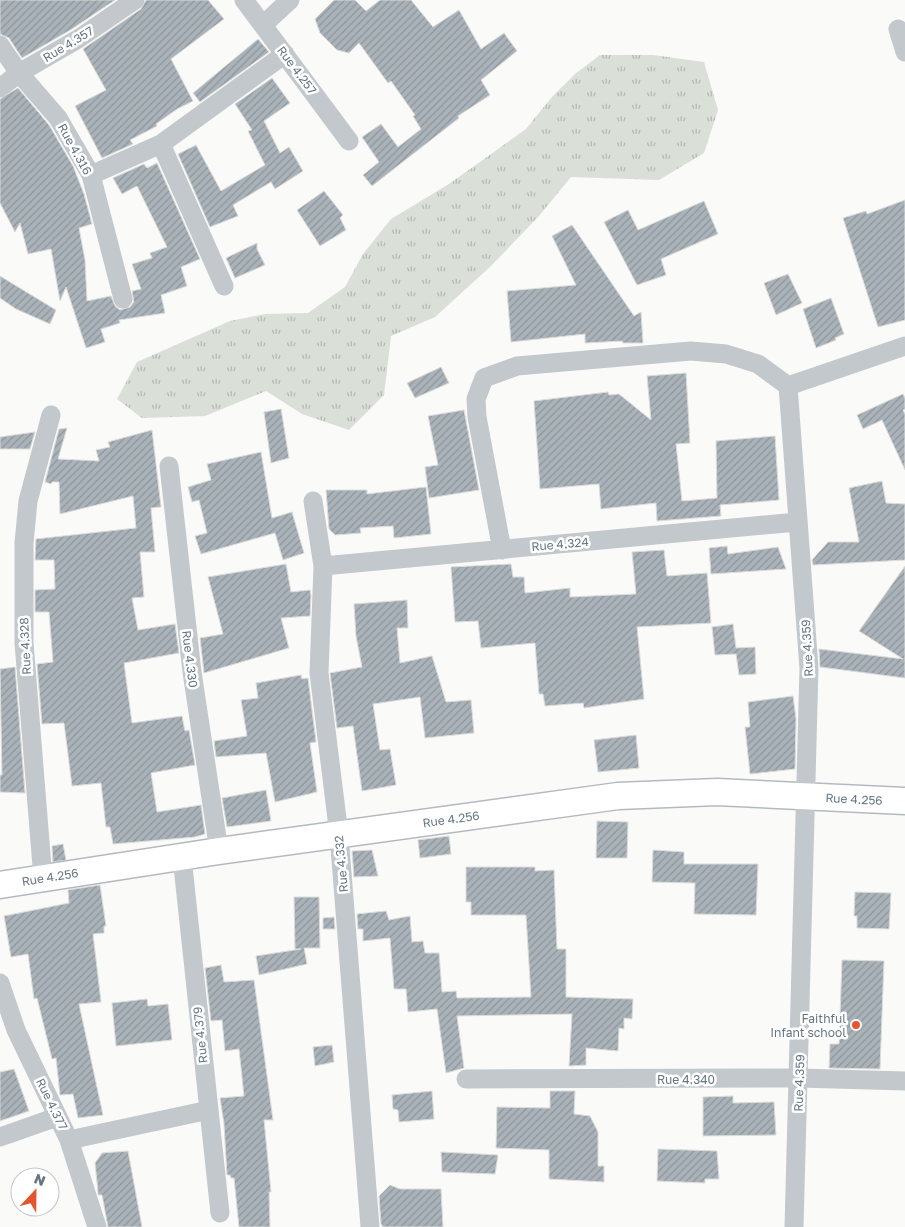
<svg xmlns="http://www.w3.org/2000/svg" width="905" height="1227" viewBox="0 0 905 1227" font-family="'Golos Text',sans-serif">
<style>
.grass{fill:url(#grass-tufts)}
.building{fill:url(#building-hatch);stroke:#dcdcda}
.lines{fill:none;stroke-linecap:round;stroke-linejoin:round}
.secondary-casing{stroke:#b3babf;stroke-width:29}
.street{stroke:#c3c8cc;stroke-width:19}
.secondary{stroke:#fff;stroke-width:26}
.poi-dot{fill:#e4572e;stroke:#fff;stroke-width:2}
.labels{text-anchor:middle;dominant-baseline:central;stroke-width:5;stroke-linejoin:round;paint-order:stroke}
.street-label{font-size:12px;fill:#657683;stroke:#fff}
.poi-label{font-size:12px;fill:#657683;stroke:#fff;text-anchor:end}
</style>
<defs>
<pattern id="grass-tufts" width="24" height="20" patternUnits="userSpaceOnUse" patternTransform="scale(1.25)"><rect width="24" height="20" fill="#dadfd7"/><path d="M3 7l-1-3M5 7V3M7 7l1-3M15 17l-1-3M17 17v-4M19 17l1-3" fill="none" stroke="#b4b9b4"/></pattern>
<pattern id="building-hatch" width="6" height="6" patternUnits="userSpaceOnUse" patternTransform="scale(1.25)"><rect width="6" height="6" fill="#aab3b9"/><path d="M-1 1l2-2M0 6l6-6M5 7l2-2" fill="none" stroke="#8e969c"/></pattern>
</defs>
<rect width="100%" height="100%" fill="#fafaf8"/>
<path class="grass" d="M600,55H653L704,62L718,110L704,153L659,180L571,177L539,216L491,266L435,317L391,336L384,395L349,430L302,414L266,391L205,416L142,418L117,399L137,362L230,321L265,314L308,313L345,287L363,254L391,219L449,184L526,129L552,97L575,74Z"/>
<path class="building" d="M0,0H115L72,29L22,58L9,38L0,34Z
M146,0H208L224,19L171,59L193,101L177,109L156,124L157,126L130,140L133,144L102,158L75,106L106,90L83,49L141,9Z
M334,0H355L366,11L380,0H411L433,27L459,10L481,49L504,33L517,51L481,80L490,95L458,116L459,118L372,186L363,175L379,162L362,137L381,124L398,147L421,129L413,116L415,115L391,81L388,83L359,43L349,53L337,50L320,33L315,19Z
M258,39L269,52L200,102L193,93Z
M272,78L290,103L264,121L280,153L289,147L303,171L275,189L271,182L233,205L238,216L210,227L178,154L196,145L221,191L265,165L248,131L252,130L235,104Z
M18,88L49,125L73,166L84,194L92,224L79,228L85,260L87,301L111,296L115,306L120,310L130,307L134,302L132,291L141,289L132,264L152,258L150,253L167,247L137,186L122,194L113,178L144,164L147,168L157,163L200,259L181,267L187,286L161,295L165,313L119,320L120,323L101,329L105,342L86,348L66,287L60,301L51,249L28,254L20,223L15,232L0,203V99Z
M324,191L343,215L340,218L346,230L320,246L297,210Z
M905,200V320L878,327L843,218L866,211L867,214Z
M704,201L718,234L661,259L666,275L637,285L604,222L628,210L638,230Z
M572,225L634,316L641,312L643,343H623L622,341L585,343V334L511,342L507,291L576,285L552,236Z
M257,243V249L265,265L235,278L226,258Z
M788,274L802,303L776,315L764,283Z
M0,276L56,310L50,324L16,309L0,298Z
M831,298L844,334L835,338L836,340L816,348L803,309Z
M441,367L449,383L415,398L407,383Z
M686,373L690,443L676,444L682,501L717,498L716,441L775,436L779,500L720,505L721,516L657,521L656,503L601,509L599,484L540,489L534,401L608,392L609,395L619,394L651,420L647,376Z
M903,394L905,398V409L903,410L905,414V470L882,420L863,429L857,415Z
M281,409L289,458L271,463L264,412Z
M464,410L479,490L429,498L425,467L438,465L428,416Z
M67,428L58,459L99,461L96,450L110,447L108,442L152,430L161,507L151,508L155,552H140L144,597L132,598L138,630L175,624L179,653L124,663L132,723L182,716L185,731L189,730L195,765L151,773L157,812L201,805L205,834L195,837L113,844L110,827H106L101,783L72,786L64,723L42,724L37,664L53,662L49,612H35V590L55,589L54,560H35L36,539L136,528L133,496L60,514L59,482H52L51,484L45,482L59,429Z
M35,432L30,449H0V437Z
M261,452L272,518L292,512L304,553L283,560L275,533L201,554L195,536L207,533L199,500L192,502L188,487L211,480L207,464Z
M882,481L886,503L905,504V560L813,565L812,560L828,542H859L849,488Z
M426,487L431,534L394,538L393,526L360,528L361,533L335,535L329,529L326,490H367V494Z
M727,546L728,554L778,547L786,569L711,574L709,548Z
M664,550L667,576L707,573L711,623L637,627L644,699L584,708L583,703L545,706L543,694H539L535,643L481,648L478,621L455,622L451,567L511,564L513,577H524L525,593L570,588V597L636,594L632,552Z
M286,564L291,592L310,590L311,595L310,616L281,618L289,648L204,673L200,638L223,634L208,577Z
M905,566V678L820,667L819,649L903,659L859,631Z
M407,600L408,628H397L400,663L432,656L446,702L471,700L474,733L425,738L420,697L373,704L380,750L390,749L396,785L362,791L353,726L337,728L330,673L362,667L356,636L354,604Z
M733,624L736,648L755,647L756,674L739,675L736,654L715,655L712,627Z
M15,667L25,793L0,792V775H2L0,669Z
M301,675L302,679L308,678L316,742L310,743L317,792L275,802L266,753L216,757L214,741L247,736L241,700L258,698L256,683Z
M793,696L796,719L795,769L750,774L745,727H750L748,702Z
M636,735L639,768L598,772L594,740Z
M266,790L271,821L227,827L222,798Z
M597,821L628,822L627,858H596Z
M449,836L451,854L420,858L418,840Z
M63,844L66,860L53,862L52,846Z
M372,850L378,876L354,877L352,851Z
M653,850L684,852V864H758L756,915L694,914L695,883L652,882Z
M466,867H535V871L554,870L557,949H566V997L633,999L632,1019L624,1018V1029L619,1028L618,1051L586,1048V1065L569,1066L572,1014L457,1016L464,1068L446,1073L437,1009L408,1012L406,989H394L390,938L363,941V929H358L357,914L386,911L389,920L410,916L412,942L423,941L425,953H439L442,992L456,991L457,998L531,997L526,915H471V902H466Z
M100,885L106,926H104V933L93,934L101,1002L79,1004L103,1115L78,1118L73,1094L60,1095L56,1058L52,1059L37,998L34,999L28,954L11,957L4,916L69,903L68,890Z
M855,892L891,893L889,929L857,928V916H854Z
M294,897H319L320,948H304L307,964L259,975L256,956L301,949H295Z
M334,917L335,929H323V918Z
M842,960L884,961L880,1069L829,1068L830,1044H839Z
M221,965L224,982L254,980L273,1120H264L271,1192H269L270,1227H239L234,1178H231L230,1175H227L224,1124L220,1098L244,1096L239,1049L225,1051L222,1020L211,1021L205,968Z
M147,999L148,1006L168,1004L172,1040L116,1046L112,1003Z
M332,1045L334,1062L315,1066L313,1047Z
M14,1069L29,1111L0,1121V1072Z
M432,1091L434,1119L399,1122L398,1110L393,1109L392,1095Z
M550,1091H575L574,1114L590,1116L598,1132V1166H604V1182L549,1179V1150L496,1148L497,1107L550,1108Z
M733,1096V1103L774,1102L776,1135L703,1136V1097Z
M658,1149L717,1151L719,1179H705V1183L657,1181Z
M128,1151L142,1227H108L102,1195H98V1192L95,1163L102,1153Z
M441,1152L498,1155L495,1174L442,1172Z
M390,1185L400,1189H441L443,1227H383L381,1224L379,1196Z"/>
<g class="lines">
<g class="secondary-casing">
<path id="secondary" d="M0,885L219,851L618,796L717,792L905,801"/>
</g>
<path class="street" d="M244,0L349,141
M263,25L290,0
M898,29L905,52
M0,45L19,73L58,118L91,175L123,299
M0,88L19,73L78,39L135,0
M161,144L224,286
M91,175L161,144L285,54
M788,386L905,346
M169,466L192,672L219,851
M313,501L323,566L319,673L339,835L370,1227
M502,550L477,417L476,399L484,378L517,366L691,351L726,354L758,364L788,386L809,668L794,1227
M323,566L797,522
M182,857L220,1213
M43,879L24,643V543L28,501L51,415
M0,983L16,1030L69,1140L97,1227
M466,1079L799,1078L905,1081
M0,1137L57,1117
M69,1140L209,1110"/>
<use href="#secondary" class="secondary"/>
</g>
<circle class="poi-dot" cx="856" cy="1025" r="5"/>
<g class="labels">
<g class="street-label">
<text transform="translate(68 44) rotate(-31)">Rue 4.357</text>
<text transform="translate(297 70) rotate(53)">Rue 4.257</text>
<text transform="translate(75 149) rotate(61)">Rue 4.316</text>
<text transform="translate(560 544) rotate(-5)">Rue 4.324</text>
<text transform="translate(25 646) rotate(-93)">Rue 4.328</text>
<text transform="translate(807 648) rotate(-93)">Rue 4.359</text>
<text transform="translate(190 659) rotate(83)">Rue 4.330</text>
<text transform="translate(854 799) rotate(3)">Rue 4.256</text>
<text transform="translate(451 819) rotate(-8)">Rue 4.256</text>
<text transform="translate(341 864) rotate(-95)">Rue 4.332</text>
<text transform="translate(50 877) rotate(-9)">Rue 4.256</text>
<text transform="translate(200 1035) rotate(-96)">Rue 4.379</text>
<text x="686" y="1079">Rue 4.340</text>
<text transform="translate(799 1083) rotate(-88)">Rue 4.359</text>
<text transform="translate(52 1104) rotate(64)">Rue 4.377</text>
</g>
<g class="poi-label">
<text x="846" y="1018">Faithful<tspan x="846" dy="14">Infant school</tspan></text>
</g>
</g>
<g transform="translate(35 1192) rotate(22)"><circle r="24" fill="#ffffff" stroke="#c1c8cd"/>
<path d="M0-4L9 19L0 12L-9 19Z" fill="#e4572e"/>
<text y="-8" font-size="14" font-weight="bold" text-anchor="middle" fill="#657683">N</text>
</g>
</svg>
